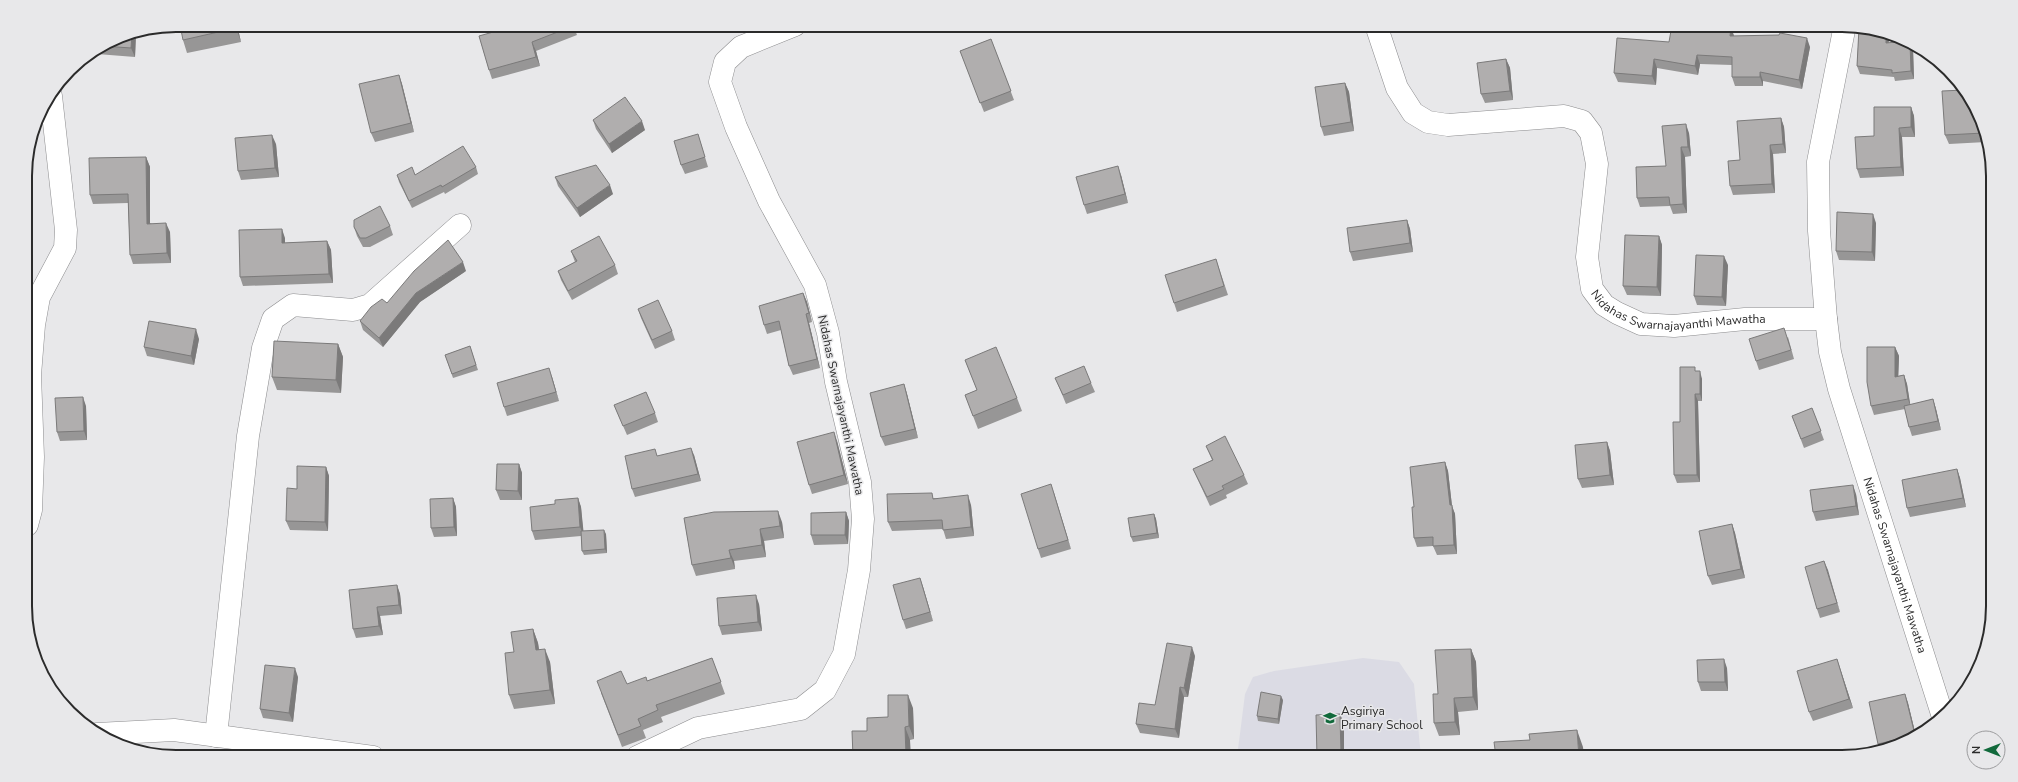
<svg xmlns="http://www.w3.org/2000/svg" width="2018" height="782" viewBox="0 0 2018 782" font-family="'Nunito Sans',sans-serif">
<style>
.built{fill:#dbdbe4}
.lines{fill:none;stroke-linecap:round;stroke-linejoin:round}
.minor-casing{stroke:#8c8c8e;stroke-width:23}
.primary-casing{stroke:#8c8c8e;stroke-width:23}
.minor{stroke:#fff;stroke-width:22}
.primary{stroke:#fff;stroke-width:22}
.wall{fill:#979696}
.shaded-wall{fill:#7b7a7a}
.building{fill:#b0aeae;stroke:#7b7a7a}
.labels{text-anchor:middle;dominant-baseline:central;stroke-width:3;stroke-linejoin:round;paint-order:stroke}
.street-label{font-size:12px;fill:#2b2b2b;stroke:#e8e8ea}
.poi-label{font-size:12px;fill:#2b2b2b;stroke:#e8e8ea;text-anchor:start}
.rim{fill:none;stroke:#2b2b2b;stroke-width:2}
</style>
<rect width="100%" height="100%" fill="#e8e8ea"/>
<path class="built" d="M1363,658L1399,662L1414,684L1421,757H1237L1245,694L1253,677L1274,671Z"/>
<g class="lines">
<g class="minor-casing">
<g id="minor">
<path id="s1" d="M1376,25L1397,88L1413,113L1428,122L1448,125L1564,116L1582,121L1591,133L1597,164L1587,257L1592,289L1604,305L1617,313L1641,324L1674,326L1745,319H1826"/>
<path id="s2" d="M1845,25L1818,162L1819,231L1826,319L1830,352L1839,389L1943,717"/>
<path d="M27,525L31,510L33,457L30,375L34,325L39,297L65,248L66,230L51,96"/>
<path d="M216,736L248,436L263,348L273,319L293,305L353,310L370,305L460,225"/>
<path d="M637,757L698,728L801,709L825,690L844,654L859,570L863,519L860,482L836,382L828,333L815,285L769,201L736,127L720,82L725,62L741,47L795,25"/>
</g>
</g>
<g class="primary-casing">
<path id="primary" d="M97,734L174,730L373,757"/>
</g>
<use href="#minor" class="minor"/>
<use href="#primary" class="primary"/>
</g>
<path class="wall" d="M237,25L241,42L187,53L183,40Z
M573,25L577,35L536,51L540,66L492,79L489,70L479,36Z
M1707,26L1731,27L1734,36L1810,47L1802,89L1763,81V86H1735L1732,77V65L1700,64L1698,75L1657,68L1656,85L1618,82L1614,73L1669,42Z
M1859,28L1889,33V43L1907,41L1911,43L1913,49L1914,79L1895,81L1894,77L1860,74L1857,66Z
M136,33L135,57L97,54L96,50L118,36Z
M991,39L1014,100L984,112L960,51Z
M1506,59L1510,68L1513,100L1485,103L1481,94Z
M399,75L402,84L414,132L375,142L371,133Z
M1345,83L1349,92L1354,131L1324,136L1321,127Z
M1911,107L1914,116L1915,137H1902L1904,176L1860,178L1857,169L1874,136Z
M1781,118L1784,127L1786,153L1773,154L1775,193L1733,195L1730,186L1740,160Z
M1981,118L1989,147H1988L1986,142L1949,144L1945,135Z
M593,120L645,130L612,153L596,129Z
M1689,133L1691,156L1685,157L1687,213L1673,214L1670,206L1640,207L1637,198L1666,166Z
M698,134L708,167L685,174L681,165Z
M276,144L279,177L241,180L238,171Z
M146,157L150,167V223L170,232L171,263L133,264L130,255L128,203L93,204L90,195Z
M476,167L478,174L445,194L444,192L412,208L399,182L397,175H415Z
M1121,175L1128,203L1087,214L1084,205Z
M555,177L613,194L580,217L558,186Z
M1407,220L1410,229L1413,252L1353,261L1350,252Z
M1876,223L1875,261L1839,260L1836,251Z
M390,226L393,235L370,247H363L357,236L354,227Z
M1659,236L1662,245L1661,296L1627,295L1623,286Z
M26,237L27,241L28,263H26Z
M285,238V243L327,241L331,250L333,283L243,286L240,277Z
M571,251L615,265L618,274L572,300L561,280L558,271L575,262Z
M1216,259L1228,295L1177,312L1174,303Z
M1728,265L1726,306L1697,305L1694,296Z
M466,271L420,302L383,347L363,330L360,321L387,303Z
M803,293L807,302L812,322L809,323L820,368L793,375L789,366L781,330L767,334L764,325Z
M638,309L672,331L675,340L655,349L641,318Z
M1788,337L1794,359L1759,370L1756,361Z
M199,339L194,365L147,356L144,347Z
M338,344L343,357L341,393L277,390L272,377Z
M470,346L478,370L453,378L445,355Z
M1895,347L1899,356L1898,376L1904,375L1907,384L1910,405L1933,399L1936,409L1941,430L1912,436L1909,427L1905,409L1874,415L1871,406Z
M965,360L1017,398L1022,411L978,429L965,395L977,390Z
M1697,371L1702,379V401H1698L1700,482L1677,483L1674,475L1680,422Z
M552,377L559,401L507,416L504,407Z
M1055,378L1091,383L1095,392L1066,404L1059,387Z
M904,384L907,394L918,438L885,446L881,437Z
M614,405L655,413L658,422L627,435Z
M86,406L87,440L60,441L57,432Z
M1812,408L1824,440L1804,448L1792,416Z
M837,441L848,484L812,494L809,485Z
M1607,442L1610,451L1614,485L1582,488L1578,479Z
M1206,446L1244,475L1248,484L1226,495L1227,498L1210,506L1197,478L1193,469L1212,460Z
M694,455L701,481L635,497L632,489L658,456Z
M1445,462L1448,471L1452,506L1455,514L1457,554L1437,555L1433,546L1417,547L1414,538V507Z
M519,464L522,473V500H500L496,490Z
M326,467L329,476L328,531L290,530L286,521Z
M1957,469L1960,478L1966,507L1910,517L1907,508Z
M1054,493L1071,549L1041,558L1038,549Z
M1856,494L1859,515L1816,521L1813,512Z
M453,498L456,507L457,536L434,537L431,528Z
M578,498L581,507L583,531L606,534L607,553L584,555L582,551L581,536L535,540L532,531L555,504Z
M934,498L971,505L974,536L946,539L943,529L892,531L888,522Z
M846,512L849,521L848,544L814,545L811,535Z
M1154,514L1156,519L1159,538L1133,542L1131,537Z
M684,518L782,522L784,538L764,541L766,557L734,561L735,569L696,576L692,565Z
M1732,524L1735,533L1745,578L1712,585L1708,576Z
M1824,561L1840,612L1820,618L1817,609Z
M920,578L923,587L933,621L906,629L903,620Z
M397,585L400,594L402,614L380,616L383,635L356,638L353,629Z
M759,604L762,631L722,635L719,626Z
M31,628L35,637L41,661L37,662L38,666L28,636Z
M533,629L538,643L539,650L550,662L555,704L514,709L509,695L514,652Z
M1471,649L1476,662L1478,710L1458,712L1460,735L1439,736L1434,723L1438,694Z
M1195,656L1188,697H1184L1179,738L1140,733L1136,724L1155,705Z
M712,658L725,694L661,717L663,722L643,730L646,738L622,747L601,693L627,684L647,681Z
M1837,659L1853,708L1813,721L1809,712Z
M1727,668L1728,691H1701L1698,682Z
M298,677L293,722L263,718L260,709Z
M1905,694L1908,703L1916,736L1891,749L1880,751L1878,744Z
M1283,700L1279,724L1258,721L1257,716Z
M913,708L914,739L910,740L867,731L888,717Z"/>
<path class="shaded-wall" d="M235,25H237L241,42L236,28Z
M1731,27L1734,36H1730Z
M1886,32L1889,33L1888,51L1886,43Z
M136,33L135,57L131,48L132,34Z
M1807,38L1810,47L1802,89L1799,80Z
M532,42L536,51L540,66L536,57Z
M1910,43H1911L1913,49L1914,79L1911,71Z
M1697,55L1700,64L1698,75L1695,66Z
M1506,59L1510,68L1513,100L1510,91Z
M1654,59L1657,68L1656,85L1652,76Z
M1760,72L1763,81V86L1760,77Z
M399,75L402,84L414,132L411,123Z
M1345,83L1349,92L1354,131L1351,122Z
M1911,107L1914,116L1915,137L1911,127Z
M1781,118L1784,127L1786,153L1783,144Z
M642,121L645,130L612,153L609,144Z
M1686,124L1689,133L1691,156L1688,147Z
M1899,128L1902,137L1904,176L1901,167Z
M272,135L276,144L279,177L275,168Z
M1770,145L1773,154L1775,193L1772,184Z
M1681,147L1685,157L1687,213L1683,204Z
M146,157L150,167V233L147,224Z
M1118,166L1121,175L1128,203L1125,194Z
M610,185L613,194L580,217L577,208Z
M1873,214L1876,223L1875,261L1872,252Z
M1407,220L1410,229L1413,252L1410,243Z
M166,223L170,232L171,263L167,253Z
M282,229L285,238V252L282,243Z
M1659,236L1662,245L1661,296L1657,287Z
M26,237L27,241L28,263L26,258Z
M327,241L331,250L333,283L329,274Z
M1724,256L1728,265L1726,306L1722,297Z
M463,262L466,271L420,302L383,347L379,338L416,293Z
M803,293L807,302L812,322L809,313Z
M806,314L809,323L820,368L817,359Z
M196,329L199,339L194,365L191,356Z
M338,344L343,357L341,393L336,380Z
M1895,347L1899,356L1898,386L1895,377Z
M549,368L552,377L559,401L556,392Z
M1700,371L1702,379V401L1700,394Z
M1904,375L1907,384L1911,409L1908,399Z
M904,384L907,394L918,438L915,429Z
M1695,394L1698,401L1700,482L1697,475Z
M83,397L86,406L87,440L84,431Z
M1933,399L1936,409L1941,430L1938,421Z
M834,432L837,441L848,484L844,475Z
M1607,442L1610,451L1614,485L1610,475Z
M691,448L694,455L701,481L698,474Z
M1445,462L1448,471L1452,506L1455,514L1457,554L1454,545Z
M519,464L522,473V500L518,491Z
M326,467L329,476L328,531L325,522Z
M1957,469L1960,478L1966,507L1963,498Z
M1051,484L1054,493L1071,549L1068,540Z
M1853,485L1856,494L1859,515L1856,506Z
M968,495L971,505L974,536L971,527Z
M453,498L456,507L457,536L454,527Z
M578,498L581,507L584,536L580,527Z
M778,511L782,522L784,538L780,526Z
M846,512L849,521L848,544L845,535Z
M1154,514L1156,519L1159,538L1157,533Z
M1732,524L1735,533L1745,578L1741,569Z
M760,529L764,541L766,557L762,545Z
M604,530L606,534L607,553L605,549Z
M729,550L734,561L735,569L731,558Z
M1824,561L1828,570L1840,612L1837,603Z
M920,578L923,587L933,621L930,612Z
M397,585L400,594L402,614L399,605Z
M756,595L759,604L762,631L758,622Z
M377,607L380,616L383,635L379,626Z
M31,628L35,637L41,661L38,652Z
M533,629L538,643L541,663L536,650Z
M1192,647L1195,656L1188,697L1184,688Z
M545,649L550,662L555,704L550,690Z
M1471,649L1476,662L1478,710L1473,697Z
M34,653L37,662L38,666L34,655Z
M1724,659L1727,668L1728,691L1725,682Z
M1837,659L1840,668L1853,708L1849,699Z
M295,668L298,677L293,722L289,713Z
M1180,687L1184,697L1179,738L1175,729Z
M1905,694L1908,703L1916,736H1915Z
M908,695L913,708L914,739L909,726Z
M1281,696L1283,700L1279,724L1278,719Z
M1454,698L1458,712L1460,735L1455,722Z
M1340,714L1344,723V757H1341Z
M905,727L910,740L911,757H906Z
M1577,730L1583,747L1584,757H1579Z"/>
<path class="building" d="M180,25H235L236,28L183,40Z
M518,25H573V26L532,42L536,57L489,70L479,36Z
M1672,25H1702V26L1731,27L1730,36L1779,35L1780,33L1807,38L1799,80L1760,72V77H1732V57L1697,55L1695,66L1654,59L1652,76L1614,73L1617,38L1669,42Z
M1859,28L1886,32V43L1907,41L1910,43L1911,71L1892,73V70L1857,66Z
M132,34L131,48L103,46L118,36Z
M991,39L1011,91L980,103L960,51Z
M1506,59L1510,91L1481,94L1477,63Z
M399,75L411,123L371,133L359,84Z
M1345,83L1351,122L1321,127L1315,87Z
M1964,90L1981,118L1987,138H1984V133L1945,135L1942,91Z
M625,97L642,121L609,144L593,120Z
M1874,107H1911V127L1899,128L1901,167L1857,169L1855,137L1874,136Z
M1781,118L1783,144L1770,145L1772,184L1730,186L1728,161L1740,160L1737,121Z
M1686,124L1688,147H1681L1683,204L1670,205L1669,197L1637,198L1636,167L1666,166L1662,126Z
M698,134L705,157L681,165L674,141Z
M272,135L275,168L238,171L235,138Z
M463,146L476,167L442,187L441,185L409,201L397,175L412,167L415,175Z
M146,157L147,224L166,223L167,253L130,255L128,194L90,195L89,158Z
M596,165L610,185L577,208L555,177Z
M1118,166L1125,194L1084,205L1076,177Z
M380,206L390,226L366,238H360L354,227V220Z
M1837,212L1873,214L1872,252L1836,251Z
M1407,220L1410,243L1350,252L1347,228Z
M282,229V243L327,241L329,274L240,277L239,230Z
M1625,235L1659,236L1657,287L1623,286Z
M599,236L615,265L568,291L558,271L577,261L571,251Z
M448,240L463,262L416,293L379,338L360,321L371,307L382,299L387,303L414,271Z
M1696,255L1724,256L1722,297L1694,296Z
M1216,259L1224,286L1174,303L1165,275Z
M803,293L809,313L806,314L817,359L789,366L779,321L764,325L759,306Z
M658,300L672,331L652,340L638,309Z
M149,321L196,329L191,356L144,347Z
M1784,328L1791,350L1756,361L1749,339Z
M274,341L338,344L336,380L272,377Z
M470,346L476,365L452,374L445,355Z
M996,347L1017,398L973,416L965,395L977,390L965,360Z
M1867,347H1895V377L1904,375L1908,399L1871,406L1867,382Z
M1084,366L1091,383L1063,395L1055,378Z
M1680,367H1695V371H1700V394H1695L1697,475H1674L1673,422H1680Z
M549,368L556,392L504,407L497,383Z
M904,384L915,429L881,437L870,393Z
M646,392L655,413L623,426L614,405Z
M83,397L84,431L57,432L55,398Z
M1933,399L1938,421L1909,427L1904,406Z
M1991,402H1992V410Z
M1812,408L1821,431L1801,439L1792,416Z
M834,432L844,475L809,485L797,442Z
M1225,436L1244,475L1222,486L1224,489L1207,497L1193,469L1213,460L1206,446Z
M1607,442L1610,475L1578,479L1575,445Z
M691,448L698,474L632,489L625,456L655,449L657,456Z
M1445,462L1450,505H1452L1454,545L1433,546V537L1414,538L1412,507H1414L1410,467Z
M497,464H519L518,491L496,490Z
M297,466L326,467L325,522L286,521L287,488L297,489Z
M1957,469L1963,498L1907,508L1902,480Z
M1051,484L1068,540L1038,549L1021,494Z
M1853,485L1856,506L1813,512L1810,490Z
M932,493L933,499L968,495L971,527L943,530L942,520L888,522L887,494Z
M453,498L454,527L431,528L430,499Z
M578,498L580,527L532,531L530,507L555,504V500Z
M778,511L780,526L760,529L762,545L729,550L731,558L692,565L684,518L714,512Z
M846,512L845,535H811V513Z
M1154,514L1157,533L1131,537L1128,518Z
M1732,524L1741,569L1708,576L1699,531Z
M604,530L605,549L582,551L581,531Z
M1824,561L1837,603L1817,609L1805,567Z
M920,578L930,612L903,620L893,585Z
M397,585L399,605L377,607L379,626L353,629L349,590Z
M756,595L758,622L719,626L717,598Z
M31,628L38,652L34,653V655L28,636V629Z
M533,629L536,650L545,649L550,690L509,695L505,653L514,652L511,632Z
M1167,643L1192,647L1184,688L1180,687L1175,729L1136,724L1139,703L1155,705Z
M1471,649L1473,697L1454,698L1455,722L1434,723L1433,694H1438L1435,650Z
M712,658L721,682L656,705L658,710L638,719L641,726L618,735L597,681L621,671L627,684L646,677L647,681Z
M1724,659L1725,682H1698L1697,660Z
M1837,659L1849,699L1809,712L1797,671Z
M265,665L295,668L289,713L260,709Z
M1261,692L1281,696L1278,719L1257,716Z
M1905,694L1915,735L1878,744L1869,702Z
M888,695H908L909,726L905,727L906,757H853L852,731H867V718L888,717Z
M1340,714L1341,757H1317L1316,715Z
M1577,730L1579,757H1496L1494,742L1530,740L1529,734Z"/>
<defs>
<g id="school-bare" transform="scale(1.08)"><path d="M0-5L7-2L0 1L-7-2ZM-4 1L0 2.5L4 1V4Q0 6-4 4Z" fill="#11693b" stroke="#e8e8ea" stroke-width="2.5" paint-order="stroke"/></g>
</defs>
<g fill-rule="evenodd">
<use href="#school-bare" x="1330" y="718"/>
</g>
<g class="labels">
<g class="street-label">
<text stroke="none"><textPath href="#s1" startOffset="536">Nidahas Swarnajayanthi Mawatha</textPath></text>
<text transform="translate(841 405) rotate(78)">Nidahas Swarnajayanthi Mawatha</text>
<text stroke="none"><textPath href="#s2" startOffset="553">Nidahas Swarnajayanthi Mawatha</textPath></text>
</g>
<g class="poi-label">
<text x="1341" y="711">Asgiriya<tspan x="1341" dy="14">Primary School</tspan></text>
</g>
</g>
<path d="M0 0H2018V782H0ZM176 32H1842A144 144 0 0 1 1986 176V606A144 144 0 0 1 1842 750H176A144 144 0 0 1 32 606V176A144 144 0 0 1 176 32Z" fill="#e8e8ea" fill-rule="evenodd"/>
<path class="rim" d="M176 32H1842A144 144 0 0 1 1986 176V606A144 144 0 0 1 1842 750H176A144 144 0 0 1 32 606V176A144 144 0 0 1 176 32Z"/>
<g transform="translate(1986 750) rotate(270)"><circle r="19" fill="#e8e8ea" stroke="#9c9c9e"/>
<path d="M0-3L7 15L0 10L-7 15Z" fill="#11693b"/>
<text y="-6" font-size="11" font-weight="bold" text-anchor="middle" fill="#2b2b2b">N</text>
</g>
</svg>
